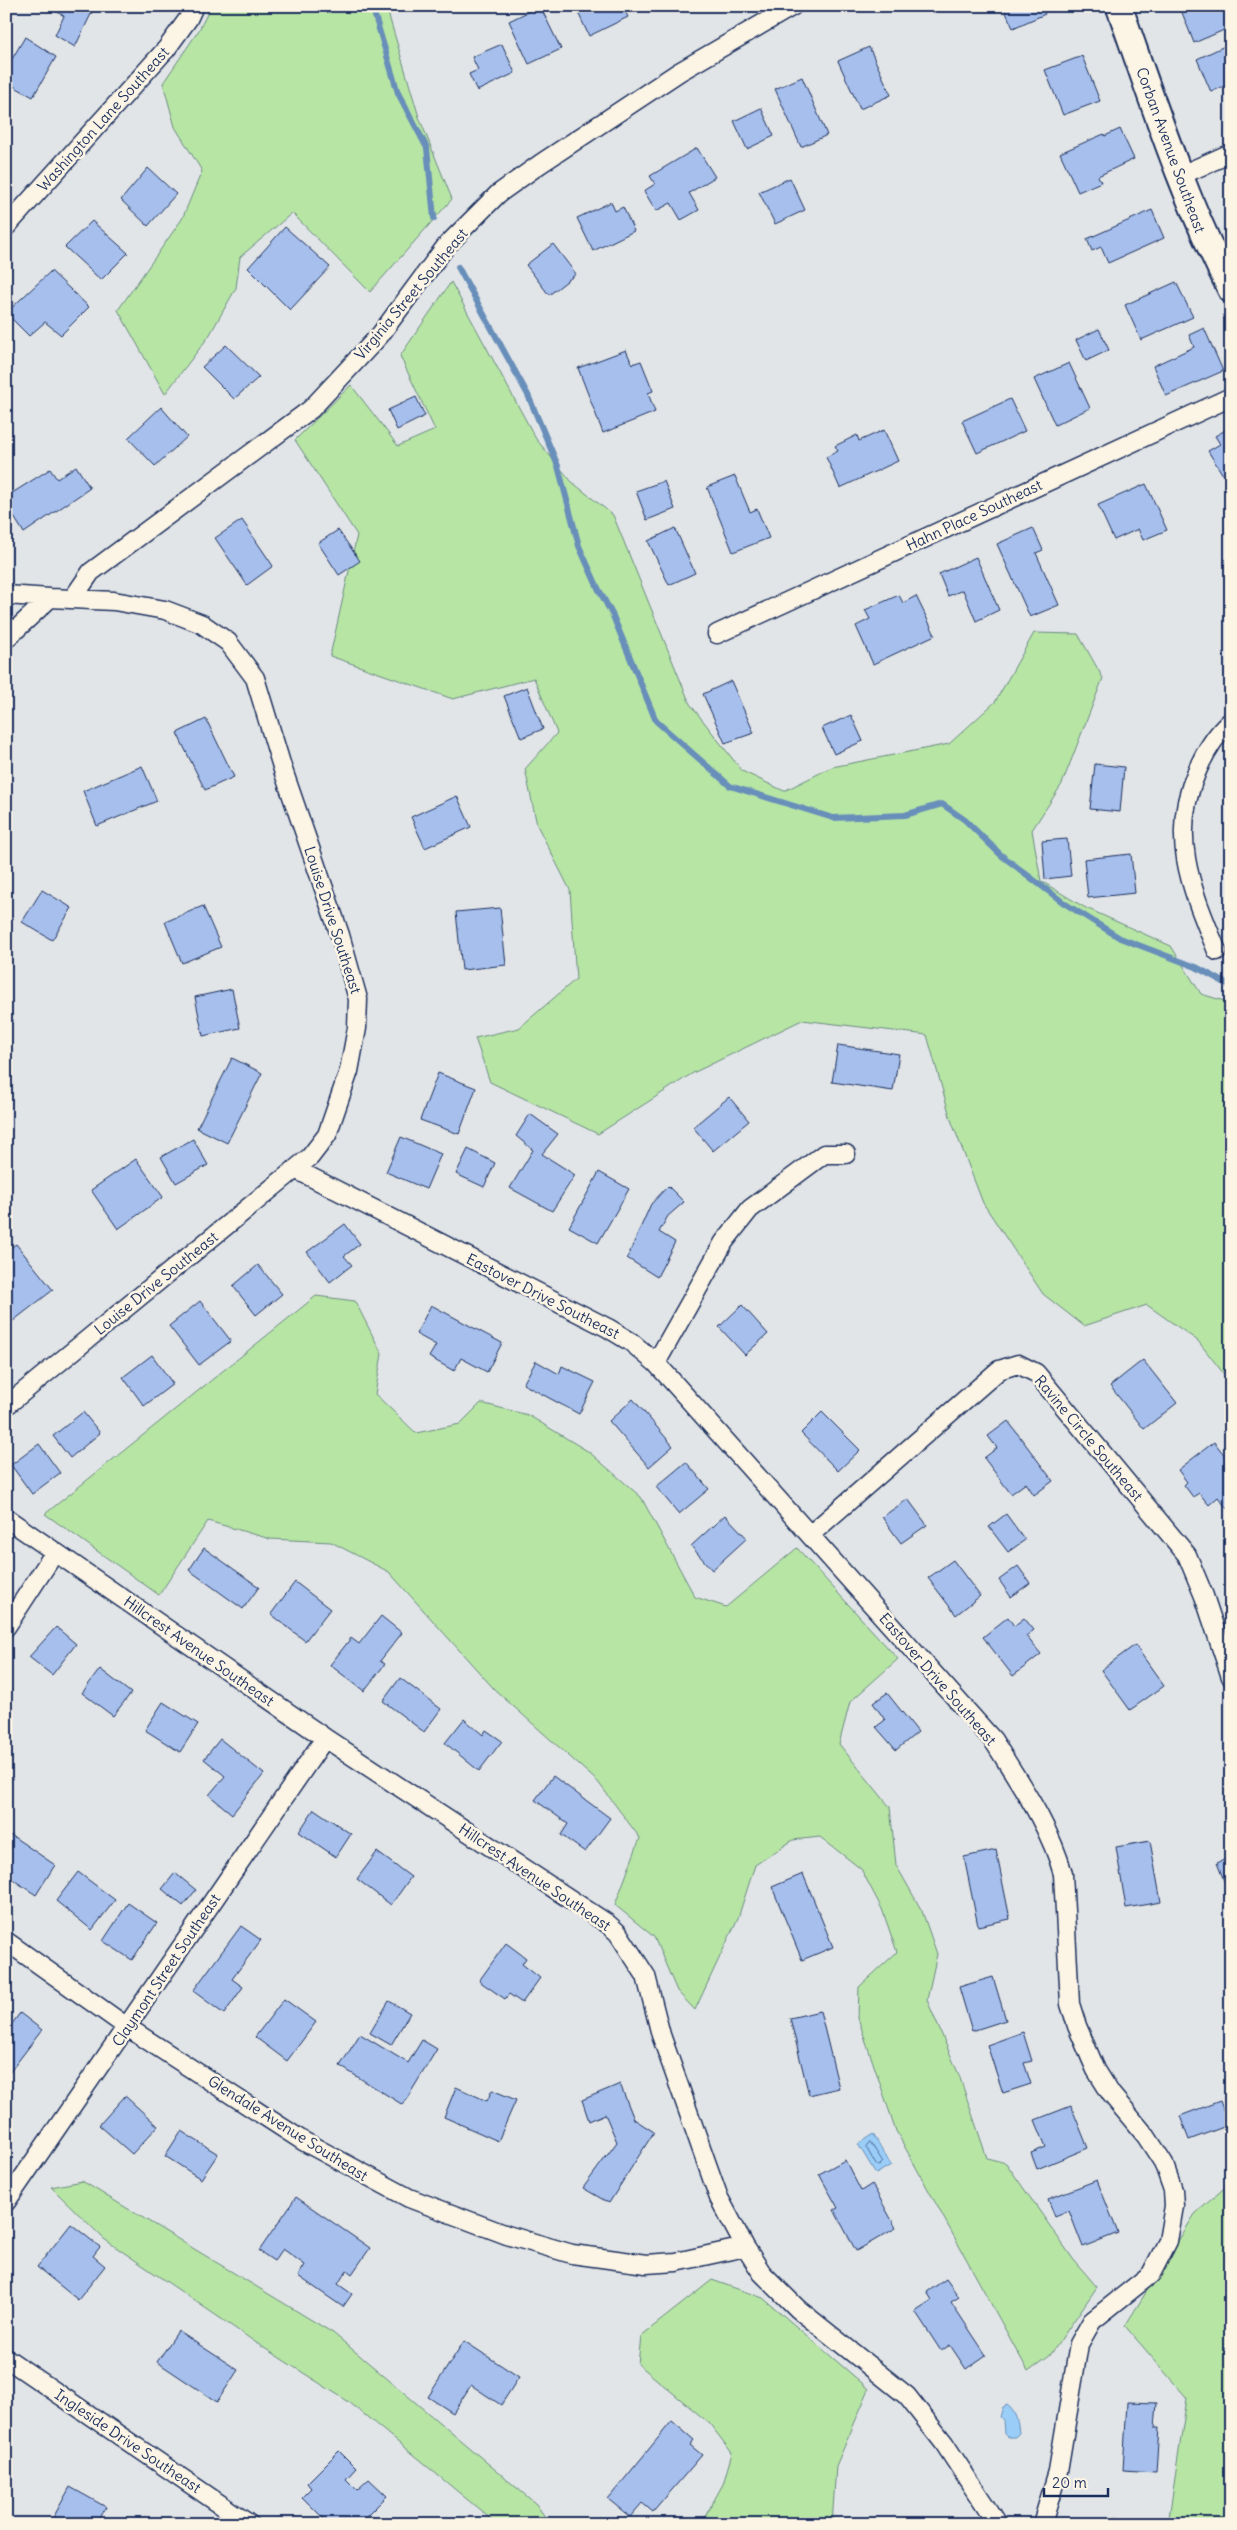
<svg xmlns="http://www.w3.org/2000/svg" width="1237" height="2530" viewBox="0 0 1237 2530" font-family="Delius,sans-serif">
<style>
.green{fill:#b7e5a4;stroke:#698a81}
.water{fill:#9acdf7;stroke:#678eba}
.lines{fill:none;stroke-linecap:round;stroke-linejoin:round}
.shore{stroke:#4e6e9b;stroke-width:1}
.stream{stroke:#678eba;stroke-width:6}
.building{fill:#a6bfec;stroke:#1b2f5e}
.minor-casing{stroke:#1b2f5e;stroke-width:21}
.secondary-casing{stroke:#1b2f5e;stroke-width:29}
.minor{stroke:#fcf5e5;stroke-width:18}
.secondary{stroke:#fcf5e5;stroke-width:25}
.labels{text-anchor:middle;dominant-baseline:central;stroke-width:5;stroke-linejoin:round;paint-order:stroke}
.street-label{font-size:15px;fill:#1b2f5e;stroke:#fcf5e5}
</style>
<rect width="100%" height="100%" fill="#e2e5e7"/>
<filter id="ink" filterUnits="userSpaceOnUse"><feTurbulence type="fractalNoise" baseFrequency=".02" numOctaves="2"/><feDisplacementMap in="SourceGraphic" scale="10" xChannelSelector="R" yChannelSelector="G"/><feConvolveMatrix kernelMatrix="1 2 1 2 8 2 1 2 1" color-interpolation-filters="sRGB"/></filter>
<g filter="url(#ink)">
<path class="green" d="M211,6H386L419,117L452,199L370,292L292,213L240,257L236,288L209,336L165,394L118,310L182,219L202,171L175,127L163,83L199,30Z
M451,282L536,439L572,482L613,515L690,704L742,771L784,791L832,767L949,744L995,702L1034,633L1078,634L1103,678L1062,784L1032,830L1041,881L1084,907L1171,946L1201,994L1231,1003V1383L1198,1341L1147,1305L1084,1326L1043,1294L983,1203L951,1120L927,1035L802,1020L693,1073L598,1134L490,1082L475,1038L519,1028L576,979L570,890L537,825L525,769L557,733L534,678L453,699L330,656L357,535L295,440L351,385L398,446L435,430L400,356Z
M316,1296L355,1301L382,1354L375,1394L416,1433L460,1424L481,1403L528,1415L589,1452L641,1497L695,1597L726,1607L797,1548L898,1659L850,1702L839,1744L890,1807L896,1865L922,1911L937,1954L927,2000L959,2075L987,2158L1006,2163L1073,2259L1097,2287L1051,2354L1028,2371L896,2131L858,2018L859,1987L897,1952L882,1909L861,1869L820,1837L793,1840L755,1865L738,1918L695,2010L677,1991L654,1937L615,1905L640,1838L598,1782L495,1690L389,1572L331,1542L270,1539L208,1521L159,1595L45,1514Z
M82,2181L333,2333L536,2504L550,2524H497L349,2402L261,2346L104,2239L51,2187Z
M1231,2182V2524H1168L1187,2398L1125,2326L1195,2214Z
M712,2280L763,2298L869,2389L836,2466L832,2524H701L723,2484L732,2453L709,2423L638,2364L641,2336Z"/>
<path class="water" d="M873,2134L891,2165L876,2174L858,2144Z
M1007,2405C1016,2411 1018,2423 1019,2433L1015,2437H1009L1004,2434L1003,2420L1000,2417L1003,2407Z"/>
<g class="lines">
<path class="shore" d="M870,2142L883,2162L879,2166L876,2165L866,2147Z"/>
<path class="stream" d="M372,6L398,93L427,148L434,218
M458,267L528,395L558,466L579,546L598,588L613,616L656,721L730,786L833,818L905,815L942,804L965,820L1001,855L1064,903L1120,938L1196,967L1231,986"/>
</g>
<path class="building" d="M58,6H82L92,12L75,47L55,35L64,16L56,11Z
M540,6L561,49L529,64L509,21Z
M575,6H622L628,17L589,36Z
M1003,6H1042L1045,14L1013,28Z
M1190,6H1224L1231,27L1194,43L1181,10Z
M25,37L56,57L33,97L6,82V69Z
M1231,43V83L1211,92L1197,59Z
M502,44L515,73L477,91L469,74L478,70L472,57Z
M869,47L891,95L860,109L838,61Z
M1082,56L1100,101L1063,115L1045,70Z
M802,77L827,135L801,147L775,89Z
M761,108L774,136L747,149L734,121Z
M1120,129L1134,159L1098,176L1101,182L1078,192L1060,153L1104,134L1105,136Z
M697,148L715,177L689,193L699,210L681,220L671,203L656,211L644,191L655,184L650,176Z
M148,168L176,194L148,226L121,200Z
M790,178L805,210L775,224L759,192Z
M611,202L615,211L623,207L634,231L593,251L577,218Z
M1152,210L1164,238L1108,263L1101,247L1092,251L1087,239Z
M92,221L128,253L101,280L65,247Z
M285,227L330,267L290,310L248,268Z
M553,244L576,274L549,295L526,265Z
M51,271L89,307L61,335L45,322L29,336L6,313Z
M1176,282L1193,317L1141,340L1125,305Z
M1204,328L1223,371L1166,396L1153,366L1194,347L1189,335Z
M1099,329L1109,350L1086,361L1076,340Z
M226,345L259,377L234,399L202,367Z
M626,350L632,364L641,361L653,391L648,393L655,412L603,433L578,368Z
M1069,363L1090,408L1055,425L1034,379Z
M416,397L425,416L397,430L388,410Z
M1010,399L1025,431L977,453L962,421Z
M161,407L187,437L155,466L128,438Z
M1231,427V470L1223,475L1208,451L1220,444L1215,436Z
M884,430L898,461L840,488L826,457L838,451L835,446L857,435L859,441Z
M76,466L90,488L24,533L6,504V497L50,469L57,479Z
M735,476L750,512L757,509L769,538L733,552L707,487Z
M664,481L675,509L647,520L636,491Z
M1146,484L1167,530L1143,540L1138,529L1114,540L1098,505Z
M242,520L273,566L247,585L215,538Z
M675,528L695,573L669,585L648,541Z
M1033,528L1043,550L1036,553L1059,605L1030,617L997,544Z
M338,530L360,561L339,575L318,543Z
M976,557L999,610L976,621L963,590L948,596L939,574Z
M899,595L903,603L916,596L935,635L873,664L856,626L870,619L865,610Z
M731,681L754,733L725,743L703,694Z
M527,687L543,729L521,738L504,696Z
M851,715L863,741L834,754L822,728Z
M206,719L234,777L205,790L177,733Z
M1095,764L1124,767L1120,812L1090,809Z
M142,766L157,801L97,826L83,791Z
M457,796L471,827L425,848L411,817Z
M1067,839L1071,876L1045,879L1042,841Z
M1131,854L1135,893L1088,898L1084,859Z
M42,890L72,908L52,940L22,922Z
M203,906L221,947L182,963L165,922Z
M500,908L506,965L462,970L456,912Z
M232,989L240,1028L203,1036L195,997Z
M838,1045L899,1054L893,1091L832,1082Z
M232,1058L262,1073L227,1143L197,1128Z
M438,1073L476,1088L459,1134L420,1120Z
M729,1097L749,1121L713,1151L693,1127Z
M530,1114L558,1134L542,1154L575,1175L552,1211L510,1188L533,1150L516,1136Z
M401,1137L441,1154L426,1189L386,1172Z
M193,1139L208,1165L176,1183L161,1157Z
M468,1149L495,1163L484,1187L456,1174Z
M136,1159L163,1197L118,1229L91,1190Z
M599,1172L629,1189L598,1243L569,1227Z
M668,1186L684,1202L668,1216L659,1232L675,1242L657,1277L627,1258L651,1204Z
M345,1224L360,1244L344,1256L352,1265L330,1282L307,1252Z
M16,1244L53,1290L13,1321L6,1313V1251Z
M258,1265L282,1294L256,1315L233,1286Z
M200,1301L231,1341L199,1365L169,1326Z
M431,1305L502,1343L487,1372L461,1358L454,1371L429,1357L436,1345L416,1334Z
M742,1305L768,1334L745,1355L719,1327Z
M152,1355L173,1384L144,1406L123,1377Z
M1143,1360L1177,1403L1144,1429L1110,1386Z
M536,1361L559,1374L562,1366L595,1382L579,1414L523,1384Z
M633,1399L673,1446L649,1467L609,1421Z
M83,1412L100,1433L70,1458L53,1436Z
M822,1412L860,1450L838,1471L801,1433Z
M1008,1421L1053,1481L1034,1495L1026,1483L1011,1494L984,1458L997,1448L988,1436Z
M1214,1442L1231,1463V1506L1227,1509L1218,1497L1209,1505L1199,1493L1193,1497L1184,1485L1187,1482L1178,1470Z
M39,1444L60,1473L32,1494L11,1465Z
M686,1462L709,1489L679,1514L656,1487Z
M908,1499L927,1525L901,1543L882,1517Z
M1006,1514L1025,1540L1008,1552L989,1527Z
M725,1515L747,1538L712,1570L691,1546Z
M204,1548L259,1587L243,1609L189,1570Z
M953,1560L980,1596L956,1615L928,1578Z
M1018,1566L1030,1583L1011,1597L999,1580Z
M295,1582L330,1609L305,1641L271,1614Z
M381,1616L402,1633L380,1661L385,1664L364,1691L330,1665L351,1638L359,1644Z
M1008,1617L1014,1626L1024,1618L1034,1630L1026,1636L1041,1654L1013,1676L983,1637Z
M56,1627L76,1644L52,1675L29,1657Z
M1135,1645L1164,1686L1130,1710L1101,1670Z
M100,1669L131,1693L113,1716L82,1693Z
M400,1678L441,1709L424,1732L383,1701Z
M887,1693L918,1732L896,1750L876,1727L885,1720L873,1703Z
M163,1702L198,1724L180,1752L145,1730Z
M464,1719L483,1735L486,1730L502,1741L479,1771L445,1743Z
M220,1739L264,1774L232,1814L209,1795L225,1776L204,1759Z
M553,1776L610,1818L585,1852L561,1835L568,1824L535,1800Z
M314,1809L351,1834L336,1857L299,1832Z
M11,1835L55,1865L36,1895L6,1875V1842Z
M1150,1841L1161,1902L1126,1908L1116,1847Z
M996,1850L1010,1919L978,1926L964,1857Z
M377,1852L411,1877L391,1905L357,1879Z
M1231,1857V1898L1217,1863Z
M78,1872L115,1900L92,1930L56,1901Z
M175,1873L196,1890L183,1906L162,1889Z
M803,1874L833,1947L802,1960L772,1887Z
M128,1903L157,1923L132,1960L103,1941Z
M241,1926L261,1940L232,1979L243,1987L224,2014L193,1991Z
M506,1943L526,1958L522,1964L540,1978L522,2003L509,1994L505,1999L479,1981Z
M993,1977L1006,2020L972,2031L959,1987Z
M284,1999L316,2022L287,2061L255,2037Z
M389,2001L410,2013L391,2045L370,2033Z
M820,2011L839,2088L809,2095L790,2018Z
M20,2013L42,2030L6,2077V2032Z
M1023,2032L1032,2061L1024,2063L1031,2084L1003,2093L987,2045Z
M360,2034L408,2063L422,2040L437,2049L403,2105L340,2066Z
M620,2084L634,2119L654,2132L609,2203L583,2188L617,2142L605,2114L589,2121L582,2100Z
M456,2087L487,2101L492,2090L516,2100L498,2141L444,2117Z
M125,2096L158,2126L132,2154L99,2125Z
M1220,2101L1229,2125L1189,2140L1180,2116Z
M1071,2106L1088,2148L1037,2169L1031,2153L1046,2147L1035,2120Z
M181,2131L218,2154L201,2179L165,2156Z
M845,2160L861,2191L872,2184L896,2228L856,2251L834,2210L838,2208L819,2174Z
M1097,2180L1118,2233L1083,2247L1069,2211L1055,2217L1048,2199Z
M296,2197L370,2248L352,2274L347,2270L338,2284L352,2294L343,2307L298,2276L305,2265L283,2249L274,2261L259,2251Z
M71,2224L100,2247L93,2256L105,2266L78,2300L37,2267Z
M946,2279L959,2297L951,2302L986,2355L966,2369L950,2345L941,2351L915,2311L932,2300L927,2292Z
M178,2331L238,2370L217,2402L157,2362Z
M464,2341L519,2377L501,2405L471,2385L453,2413L428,2397Z
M1127,2402L1157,2403L1155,2428H1159L1156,2472L1123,2470Z
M672,2421L694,2440L690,2445L702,2455L653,2512L642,2503L630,2517L608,2499Z
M339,2451L356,2468L346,2479L357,2490L369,2479L387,2496L359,2524H329L302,2497L311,2488L307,2483Z
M70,2487L106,2507L97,2524H63L53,2518Z
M1116,2516L1133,2524H1113Z"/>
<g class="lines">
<g class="minor-casing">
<path id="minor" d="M1179,176L1231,153
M6,227L167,48L188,19L194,6
M6,595L50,598
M73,598L91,572L311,409L380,335L446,246L498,194L540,164L679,72L793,6
M717,634L1231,397
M6,639L50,598L114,601L165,610L202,624L228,642L255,678L283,770L340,935L358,999L357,1028L349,1071L327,1135L310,1157L6,1406
M1217,951C1192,890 1168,837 1197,771C1205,752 1215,735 1231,721
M295,1169L608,1328L631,1342L656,1363L993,1740C1019,1782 1050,1826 1063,1874L1070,2004L1077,2026L1096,2070L1111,2094L1146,2136L1163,2162L1173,2190L1174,2206L1168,2241L1151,2274L1092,2321L1079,2344L1058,2471L1042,2524
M656,1363L724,1242L750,1209L824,1154H846
M6,1518L325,1738L608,1924L618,1933L646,1976L661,2035L719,2198L745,2247L762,2273L798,2309L907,2396L944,2443L997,2524
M811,1534L999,1370L1018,1364L1036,1373L1187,1555L1204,1596L1231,1677
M6,1627L55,1552
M6,1941L127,2027L303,2141L409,2198L507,2235L572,2254L646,2264L676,2262L745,2247
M6,2202L325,1738
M6,2358L249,2524"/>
</g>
<g class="secondary-casing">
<path id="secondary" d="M1119,6C1153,102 1184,199 1231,290"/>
</g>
<use href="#minor" class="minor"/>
<use href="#secondary" class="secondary"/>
</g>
</g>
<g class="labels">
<g class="street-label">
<text transform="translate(103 119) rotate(-48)">Washington Lane Southeast</text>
<text transform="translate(1171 150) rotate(70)">Corban Avenue Southeast</text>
<text transform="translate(411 294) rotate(-50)">Virginia Street Southeast</text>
<text transform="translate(974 515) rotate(-25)">Hahn Place Southeast</text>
<text transform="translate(333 920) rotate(72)">Louise Drive Southeast</text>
<text transform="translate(156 1283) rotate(-39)">Louise Drive Southeast</text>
<text transform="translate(543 1296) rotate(27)">Eastover Drive Southeast</text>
<text transform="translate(1089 1438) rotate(50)">Ravine Circle Southeast</text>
<text transform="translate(199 1651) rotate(35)">Hillcrest Avenue Southeast</text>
<text transform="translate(938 1679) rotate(49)">Eastover Drive Southeast</text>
<text transform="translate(535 1877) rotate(34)">Hillcrest Avenue Southeast</text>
<text transform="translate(166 1970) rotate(-56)">Claymont Street Southeast</text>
<text transform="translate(288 2128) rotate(32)">Glendale Avenue Southeast</text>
<text transform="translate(128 2441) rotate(34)">Ingleside Drive Southeast</text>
</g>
</g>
<rect width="1237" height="2530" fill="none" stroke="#fcf5e5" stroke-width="25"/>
<rect x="12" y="12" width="1212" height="2505" fill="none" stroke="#1b2f5e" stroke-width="2" filter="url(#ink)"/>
<path d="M1044 2488v8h64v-8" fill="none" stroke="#1b2f5e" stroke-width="2.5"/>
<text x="1052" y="2488" font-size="15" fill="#1b2f5e" stroke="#fcf5e5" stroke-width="4" paint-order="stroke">20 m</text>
</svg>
